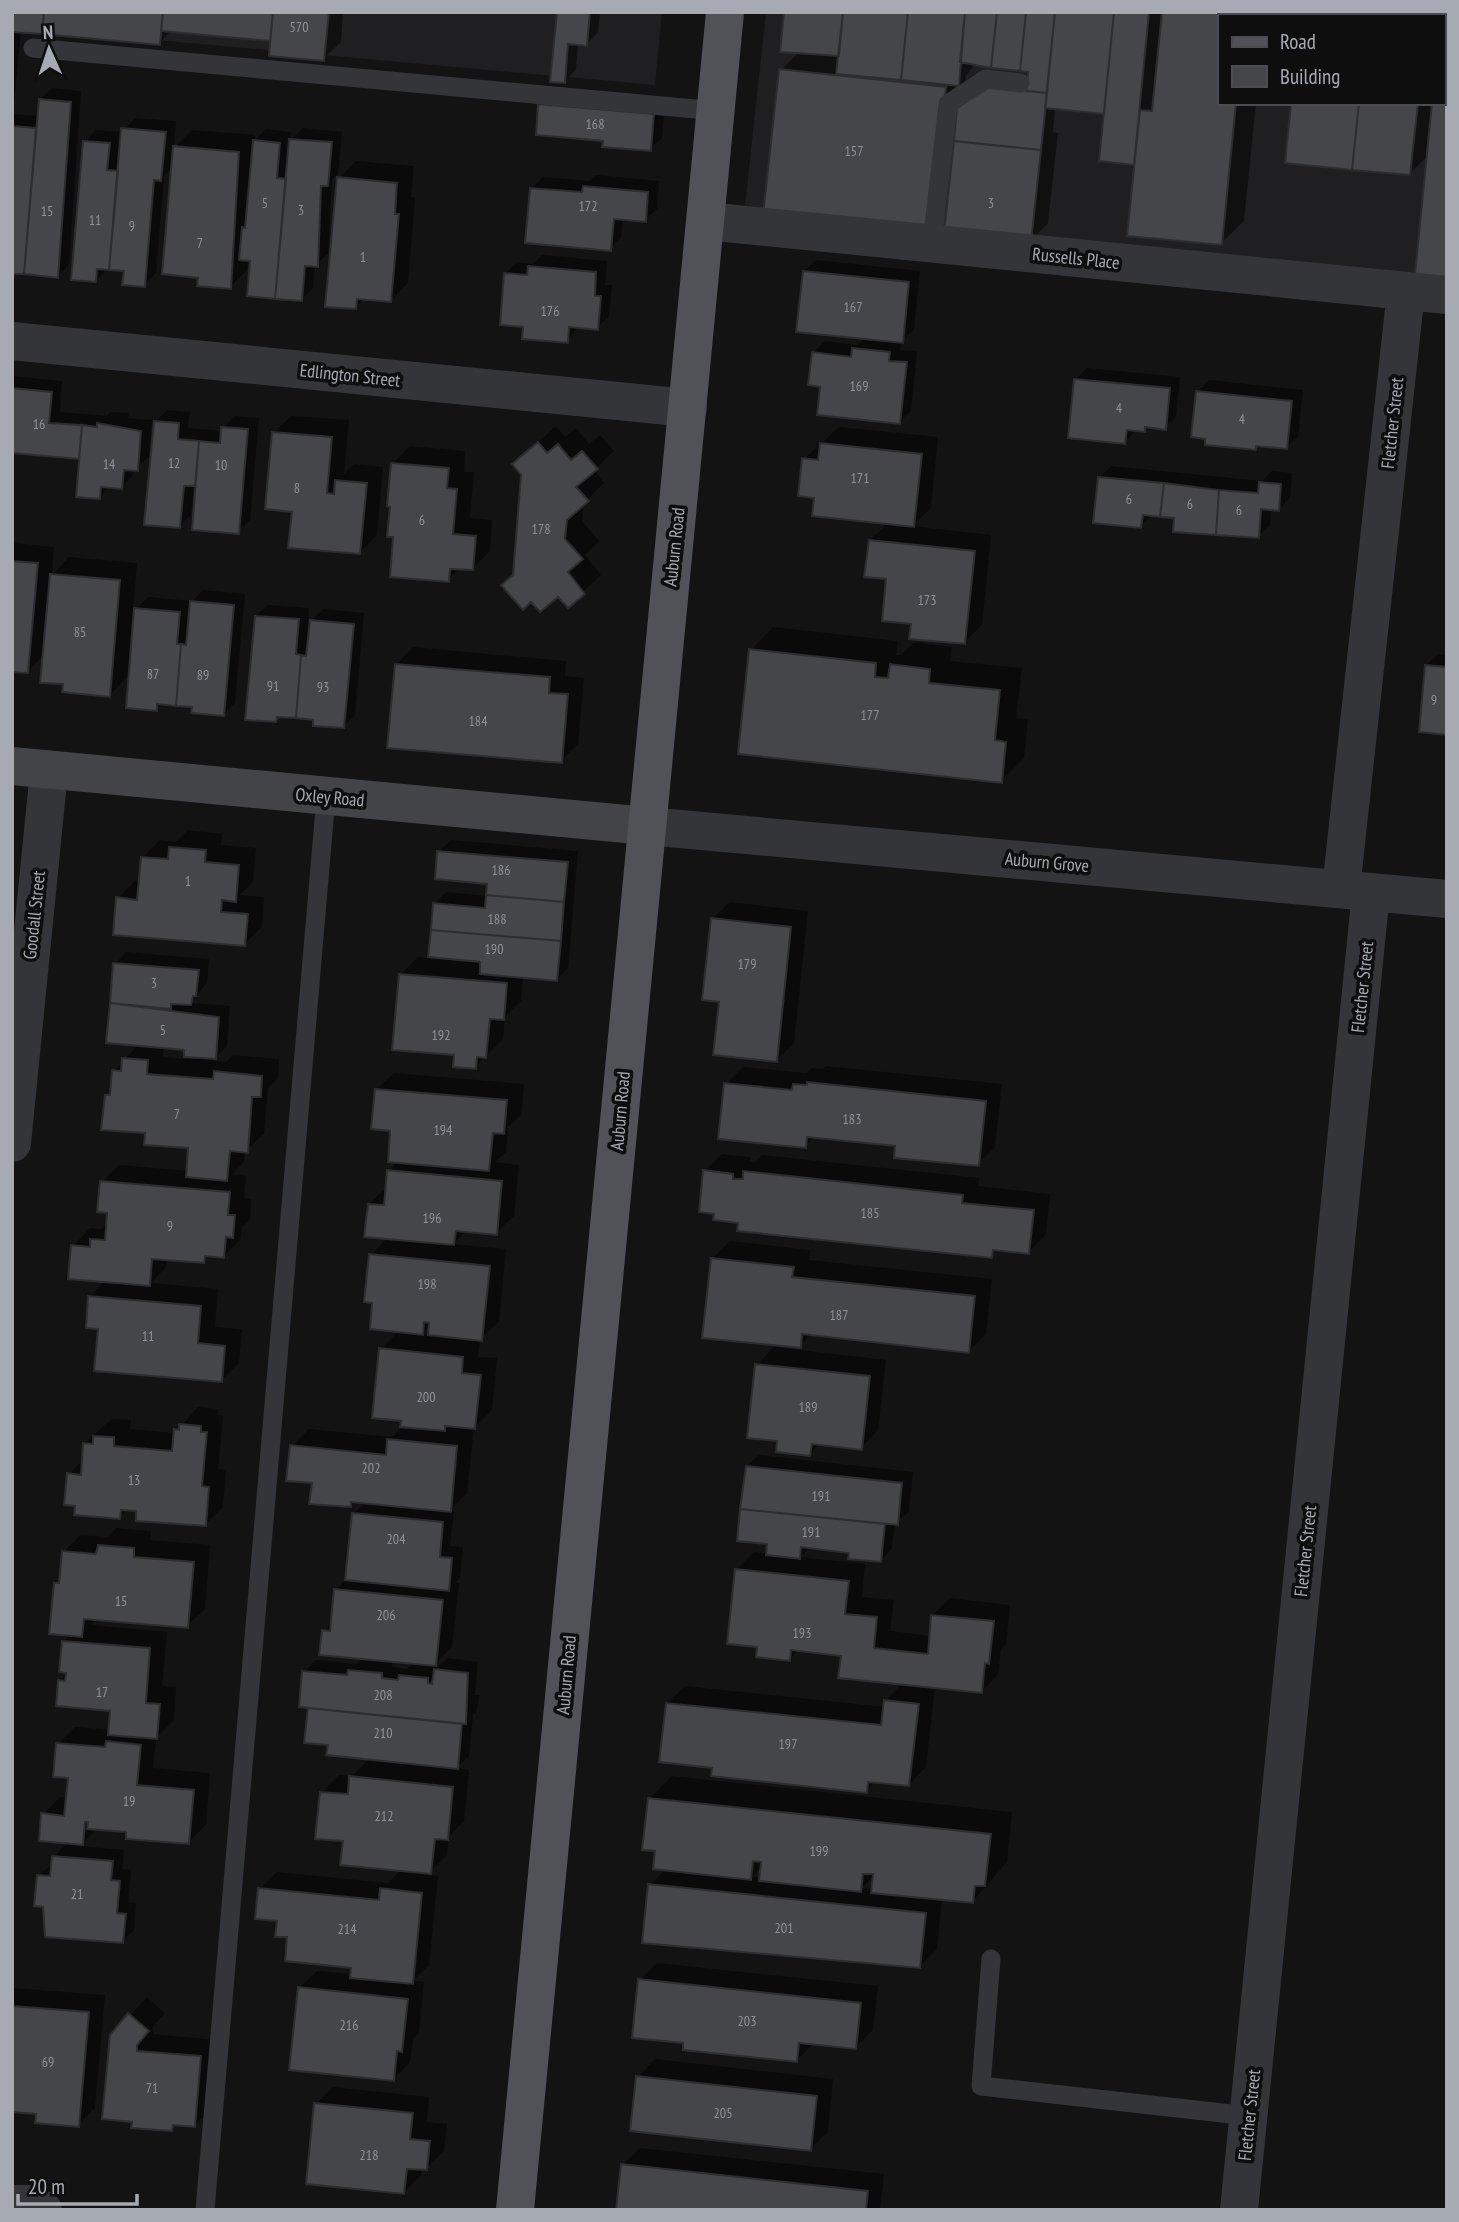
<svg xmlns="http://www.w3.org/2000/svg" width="1459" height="2222" viewBox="0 0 1459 2222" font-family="'PT Sans Narrow',sans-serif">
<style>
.built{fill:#1f1f21;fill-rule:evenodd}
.shadow{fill:#0007;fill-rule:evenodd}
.building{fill:#454649;stroke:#2d2d30;stroke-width:2}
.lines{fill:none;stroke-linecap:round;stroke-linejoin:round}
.lane{stroke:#343539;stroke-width:19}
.street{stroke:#343539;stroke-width:38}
.secondary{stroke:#424448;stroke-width:38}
.primary{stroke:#515257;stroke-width:38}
.labels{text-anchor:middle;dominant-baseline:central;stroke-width:7;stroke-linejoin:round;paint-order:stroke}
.number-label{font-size:14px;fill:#8e9198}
.street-label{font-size:18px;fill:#a6aab3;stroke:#0e0e0f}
</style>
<rect width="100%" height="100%" fill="#131314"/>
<path class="built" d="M12,12H662L655,85L12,27Z
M766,12H1447V286L745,206ZM1219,16H1443V103H1219Z"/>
<path class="shadow" d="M12,12H343L341,42L323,59L272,40L172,30L159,43L21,31L13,114L39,116L40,100L52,88L81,91L69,265L58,276L12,272Z
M559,12H600L598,32L587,44L578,43L576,70L564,81Z
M786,12H1265V16H1219V103H1256L1244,221L1221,243L1136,164L1101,160L1106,112L1055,108L1053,132L1058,133L1048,223L1031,240L948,212L929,231L781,70L799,52ZM976,62L1030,70L1029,79L963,102L966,76Z
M1301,12H1447V286L1429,155L1410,173L1293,103H1443V16H1301Z
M665,103L662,138L650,149L604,139Z
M135,118L176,121L174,148L192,130L255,135V140L266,129L291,132L290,141L303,128L342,132L338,173L332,180L328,254L315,265L313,288L301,300L252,260L248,259L247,270L230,287L200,276L173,167L164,176L156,273L144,285L126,270L107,269L96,281L85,142L96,130L123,132Z
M356,161L414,166L411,197L415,198L408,283L391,300L365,298L355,307L339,178Z
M596,175L659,181L657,209L645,220L623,218L621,238L610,249L532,188L543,177L590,181Z
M542,255L607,261L605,285H612L609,316L597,328L579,326L567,341L505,274L517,262L533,264Z
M816,260L920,271L914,330L901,341L900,350L917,351L911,411L899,422L822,385L813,353L825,341L857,345L865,338L804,271Z
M1087,368L1180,377L1176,416L1165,428L1148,426L1144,430L1137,429L1125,442L1075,380Z
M12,376L62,381L60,412L107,416L110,412L129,413L128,418L152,420L149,457L134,469L133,475L122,487L110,486L100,497L81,457L12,451Z
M1209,380L1303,390L1298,436L1287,447L1259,444L1255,448L1198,392Z
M167,410L190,412L188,428L222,431L234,416L259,418L250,520L238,532L197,485H194L191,515L179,526L155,422Z
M291,416L349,420L344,474L354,464L383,467L377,535L360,552L293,510L273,433Z
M556,426L565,437L576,428L589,444L600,435L614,451L594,470L604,483L583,504L582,521L599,541L585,555L601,575L568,606L559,594L514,574L523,475L514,464Z
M839,427L938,437L931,508L912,526L991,535L982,625L964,643L913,623L870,540L889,522L816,496L804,459Z
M410,446L465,451L464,472H474L470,518L492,520L490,551L472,569L460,568L448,580L395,536L392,464Z
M1111,466L1262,481L1272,471L1292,473L1290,498L1278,509L1271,508L1270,525L1258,537L1176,517L1152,515L1141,526L1099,478Z
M12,543L54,547L52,575L69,557L137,563L133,612L148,597L192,601L203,590L245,594L235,703L223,715L194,706L162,703L156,709L130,674L110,695L65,683L45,654L28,671L12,670Z
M268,605L309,608L308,624L323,609L364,613L355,715L344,726L315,718L281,715L276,720L256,616Z
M773,627L898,641L896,655H901L914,642L952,647L950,661L1022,668L1016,718L1028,719L1024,758L1001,781L751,650Z
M413,647L566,661L565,676L584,678L578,744L561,761L396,665Z
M1438,654L1447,655V733L1426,665Z
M188,830L222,834L221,845L256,848L253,882L240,895L264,897L262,927L244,944L118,898L135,881H140L142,858L160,840L176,842Z
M451,840L578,851L568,968L556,980L523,976L521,1001L505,1017L503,1039L475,1067L456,1053L400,975L418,957L430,958L434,904L446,892L488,896L489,882L439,851Z
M730,902L808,911L794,1043L776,1061L721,1000L712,919Z
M126,952L209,959L207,983L191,1003L230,1006L227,1046L212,1061L226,1062L233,1055L279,1059L278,1078L268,1088L264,1134L245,1151L244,1162L232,1174L246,1176L244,1198L251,1199L250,1219L242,1227L241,1239L224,1256L210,1255L204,1261L167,1258L166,1267L151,1283L218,1289L215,1327L242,1329L239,1363L222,1380L100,1327L90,1296L105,1281L73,1246L90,1228L102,1229L108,1223L109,1212L102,1182L119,1165L188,1171L190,1147L147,1132L107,1096L112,1091L114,1071L139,1044L108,1041L115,964ZM164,1046L186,1048L185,1059L163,1057Z
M826,1066L1002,1084L995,1147L978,1164L897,1145L816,1136L805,1146L726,1084L743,1067L806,1073L812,1068L823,1069Z
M394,1073L524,1084L521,1115L508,1127L506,1152L495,1162L519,1165L514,1216L496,1233L466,1231L453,1244L506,1249L499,1322L480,1339L478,1357L497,1358L492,1410L474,1428L467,1493L450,1510L454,1511L450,1546L463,1547L460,1578L455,1583H459L452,1647L433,1666L438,1667L447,1658L478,1662L475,1695H479L477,1711L473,1715L469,1756L456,1768L469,1770L464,1821L449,1836L447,1855L427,1875L438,1876L429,1965L413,1981L424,1982L419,2033L413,2039L410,2062L393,2080L299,1988L317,1971L352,1974L353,1966L289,1936L259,1889L277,1872L388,1883L402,1869L345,1840L322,1792L339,1775L352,1776L370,1758L330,1743L306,1741L310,1707L304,1672L316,1660L356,1664L363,1657L324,1631L333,1621L336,1590L347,1579L354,1513L366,1502L355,1501L350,1506L313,1481L292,1446L309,1429L392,1437L404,1425L381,1349L399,1331L374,1302L371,1255L388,1237L369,1204L387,1187L389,1171L398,1161L392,1129L376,1090ZM431,1325L429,1335L422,1334ZM393,1660L414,1662L407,1669L392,1667Z
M722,1154L750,1157V1162H755L762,1155L979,1178L978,1186L1050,1194L1046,1234L1029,1252L999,1248L992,1256L739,1221L705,1171Z
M730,1241L810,1250L809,1260L992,1279L986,1334L969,1351L812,1334L800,1346L712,1259Z
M774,1347L886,1360L878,1430L861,1448L820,1443L810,1454L779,1439L757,1365Z
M198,1407L218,1409V1415L223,1416L218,1469L226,1470L223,1507L206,1524L128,1509L119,1517L77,1504L69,1474L84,1459L85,1444L102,1427L112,1419L131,1420L130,1429L175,1433Z
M759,1455L913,1472L909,1512L895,1523L892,1549L880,1561L851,1551L810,1547L800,1557L865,1564L862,1597L894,1600L890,1631L931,1636L933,1615L950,1598L1010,1605L1006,1645L1001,1650L998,1674L981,1692L935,1687L926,1767L909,1785L876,1781L866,1791L713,1767L668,1703L685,1686L885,1707V1701L903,1683L842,1654L799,1650L789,1659L759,1645L737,1569L754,1552L768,1554L769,1542L739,1539L747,1466Z
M116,1528L151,1531L150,1540L210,1545L205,1609L187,1626L98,1618L91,1625L167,1632L162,1686L176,1687L174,1720L156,1738L153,1768L210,1773L206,1825L189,1842L98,1828L83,1843L69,1842V1845L124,1850L122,1869L131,1870L128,1902L136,1903L134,1930L122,1942L44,1906L38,1875L53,1864L54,1857L68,1842L43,1814L60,1797L68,1798L70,1777L58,1744L75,1727L110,1730L112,1709L60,1680L69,1671L63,1642L71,1634L56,1583L61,1578L63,1552L81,1535L108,1537Z
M672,1776L1012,1812L1007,1862L972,1902L942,1899L937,1949L919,1967L650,1885L666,1869L657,1850L649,1799ZM762,1866L761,1878L752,1877ZM875,1875L873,1889L862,1888Z
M657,1963L878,1986L873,2030L856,2047L814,2043L797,2060L685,2041L640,1980Z
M13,1988L105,1995L95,2108L78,2125L37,2112L12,2110Z
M147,1997L165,2013L153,2026V2034L217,2040L212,2108L195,2125L177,2123L171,2130L112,2035Z
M655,2059L833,2079L828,2132L810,2149L638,2077Z
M333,2087L429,2097L427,2122L447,2124L444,2151L427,2168H422L421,2175L404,2192L316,2104Z
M640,2148L884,2174L880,2210H618L623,2165Z"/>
<path class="building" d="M12,12H44L42,34L12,32Z
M44,12H163L160,45L42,34Z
M163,12H273L270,41L161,31Z
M273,12H329L324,61L269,56Z
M557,12H590L587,46L568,44L565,83L550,82Z
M784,12H843L839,56L780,52Z
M843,12H908L901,80L836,74Z
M908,12H965L959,86L901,80Z
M965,12H997L991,68L960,62Z
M997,12H1026L1020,71L991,68Z
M1026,12H1055L1047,93L1026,91L1028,72L1020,71Z
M1055,12H1114L1104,114L1045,108Z
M1114,12H1149L1134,165L1099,161Z
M1162,12H1245L1244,16H1219V103H1236L1222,245L1127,236L1140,110L1152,111Z
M1300,12H1367V16H1300Z
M1367,12H1427L1426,16H1367Z
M1441,12H1447V287L1414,284L1432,103H1443Z
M779,69L946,87L930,233L763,215Z
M990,87L1047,93L1041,150L954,141L957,106Z
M39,99L71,102L58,278L24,274Z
M1291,103H1359L1352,170L1285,163Z
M1359,103H1418L1410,175L1352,170Z
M538,104L654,114L651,151L602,147L603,141L536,135Z
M12,126L36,128L24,274H12Z
M121,128L166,132L161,181L154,180L145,287L122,285L124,271L109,270Z
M289,139L332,142L328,186H321L318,267L305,266L302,301L275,299Z
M253,140L280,143L277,178L286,179L275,299L247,296L250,261L239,260L242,227L245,228Z
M83,141L110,143L107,170L118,171L109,270L97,269L96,282L71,280Z
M954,141L1041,150L1031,242L944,233Z
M173,146L239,152L231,289L197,286L198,278L162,274Z
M337,177L397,183L395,214H399L391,302L357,299L356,309L325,307Z
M583,186L648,192L646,222L614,219L611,251L525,243L530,188L582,192Z
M528,266L596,272L595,296H601L598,330L569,327L568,343L522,339L523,327L500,325L504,273L527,275Z
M803,271L909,282L903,343L796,332Z
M852,348L890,352L889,361L907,362L900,424L817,415L820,387L808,385L812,352L851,357Z
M1074,379L1170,388L1166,430L1145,427V432L1127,430L1125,444L1068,438Z
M12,388L52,392L49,423L82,425L79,459L12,453Z
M1196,391L1292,401L1287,449L1256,446V450L1205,445V439L1191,437Z
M154,421L179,423L178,439L199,441L195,486H184L180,528L144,525Z
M97,423L141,431L138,471L124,470L122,489L101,487L100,499L76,497L82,425L97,427Z
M221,427L248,429L239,534L192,530L199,441L220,443Z
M272,432L332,437L327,493L334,494L335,480L367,483L360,554L288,548L292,512L265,509Z
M538,442L547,453L558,444L571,460L582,451L598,469L576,487L589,501L567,520L565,539L583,559L568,572L585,594L568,608L558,597L540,612L531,602L523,610L501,585L513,575L521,475L512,464Z
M820,443L922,454L914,527L812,516L814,498L798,496L802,458L818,460Z
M391,463L449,468L447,488L457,489L453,534L476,536L473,570L450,569L449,582L390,577L393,537H387L390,507L387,506Z
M1098,477L1164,483L1160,517L1143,515L1141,528L1093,523Z
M1259,482L1281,484L1279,511L1261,509L1259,538L1216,535L1219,490L1258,493Z
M1164,483L1219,490L1216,535L1173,532L1174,518L1160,517Z
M869,540L975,551L965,644L909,639L911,624L882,621L886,579L864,577Z
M12,561L38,563L28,673L12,672Z
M50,574L120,580L110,697L62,692L63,684L40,683Z
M190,601L234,605L224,716L191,713L192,707L176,706L181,644L186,645Z
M134,608L180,612L177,644H181L176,706L157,704V711L126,708Z
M255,616L299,619L296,654L301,655L296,718L277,717L276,722L245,720Z
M310,620L354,624L344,728L313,726V720L296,718L301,655L306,656Z
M749,649L876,663L875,677L888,678L890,664L930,669L929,683L1000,690L995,740L1006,742L1002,783L738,754Z
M395,664L550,677L549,693L568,694L562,763L387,748Z
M1425,665L1447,667V735L1419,732Z
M169,847L206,850L205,862L239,865L236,902L222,900L221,912L248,914L245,946L113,935L116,897L137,900L141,857L168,859Z
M437,851L568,862L564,902L486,895L487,884L435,879Z
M486,895L564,902L561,941L431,930L433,903L485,908Z
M711,918L791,927L777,1062L713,1055L719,1002L702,1000Z
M431,930L561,941L557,981L480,974V962L428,957Z
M113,963L199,970L196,996H193L191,1005L171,1004V1009L110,1003Z
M399,974L507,983L504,1020L490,1019L486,1058L477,1057L476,1069L453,1067L454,1055L392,1050Z
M110,1003L219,1017L216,1059L184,1057V1050L106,1043Z
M122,1058L148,1060L147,1074L213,1079L214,1071L262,1076L261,1097H252L248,1153L230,1151L227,1181L186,1177L188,1148L144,1145L145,1133L101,1130L105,1095H110L112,1070L121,1071Z
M807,1082L986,1101L979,1166L894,1158L895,1146L807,1137L806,1148L718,1139L724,1083L792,1090L793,1084L807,1085Z
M375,1089L507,1100L504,1134L493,1133L489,1171L388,1162L390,1131L371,1129Z
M387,1170L502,1181L497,1235L456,1231L454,1245L364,1237L368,1204L384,1205Z
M703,1170L733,1174V1179H743V1171L963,1195L962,1203L1034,1210L1029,1254L993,1250L992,1258L737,1231L738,1223L713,1220L714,1214L699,1212Z
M100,1181L230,1192L228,1215H235L233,1238L226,1237L224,1258L205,1256L204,1263L152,1259L150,1286L68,1279L71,1245L90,1247V1239L105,1240L107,1213L97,1212Z
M369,1254L490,1266L482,1341L428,1335L429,1323L424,1322L423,1335L370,1329L372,1303L364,1302Z
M711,1258L794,1267L792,1277L975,1296L969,1353L802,1334L801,1348L702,1338Z
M88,1296L201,1306L198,1343L225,1346L222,1382L94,1371L98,1329L86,1328Z
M379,1348L463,1357L462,1373L481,1375L475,1429L445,1426V1431L400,1427L401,1421L372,1418Z
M755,1364L870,1376L862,1450L812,1444L810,1456L776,1452L777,1441L747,1438Z
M179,1424L201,1426V1432H207L202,1486L209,1487L206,1526L136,1521V1511L121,1510L120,1519L74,1515L75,1506L64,1505L67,1473L81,1475L83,1443L93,1444V1436L114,1437V1446L172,1451L174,1429L179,1430Z
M387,1439L457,1446L451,1512L351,1502V1507L309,1504L312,1483L286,1481L290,1445L386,1455Z
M746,1466L902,1483L898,1525L740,1509Z
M740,1509L885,1524L881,1562L848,1559L849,1553L801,1547L800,1559L766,1555L767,1544L737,1541Z
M352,1513L443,1522L440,1557L452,1558L449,1591L345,1580Z
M98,1545L134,1548V1557L194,1562L188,1628L84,1619L82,1637L49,1634L54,1583H59L62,1551L96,1554Z
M735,1569L849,1581L845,1614L877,1617L874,1648L928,1654L931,1615L994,1621L989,1664L985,1663L982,1693L838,1678L841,1656L791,1650L790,1661L756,1657L757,1647L727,1644Z
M334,1589L443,1600L436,1666L319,1655L322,1630L330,1631Z
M62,1641L150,1648L146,1703L160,1704L157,1739L108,1735L110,1711L56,1706L58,1680L65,1681L66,1673L59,1672Z
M434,1669L468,1673L466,1724L299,1707L302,1671L347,1675L348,1670L382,1673V1678L398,1680L399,1675L428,1678V1683L432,1684Z
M884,1700L919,1704L909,1786L868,1782L867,1793L711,1776L712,1768L659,1762L666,1703L881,1725Z
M308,1708L462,1724L458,1769L326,1755L328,1745L304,1743Z
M106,1741L141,1745L137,1785L194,1790L189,1844L126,1839V1832L87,1829L88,1822H85L83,1845L39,1841L41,1813L64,1816L68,1778L53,1777L56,1743L105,1747Z
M349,1776L453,1787L448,1840L435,1839L431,1874L340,1865L343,1841L315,1839L320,1792L348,1794Z
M648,1798L991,1834L985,1886H975L973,1903L871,1893L873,1874H863L861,1892L759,1881L761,1862L753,1861L751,1880L653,1869L655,1851L642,1850Z
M52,1856L113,1861L111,1880L120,1881L117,1913L126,1914L123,1943L45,1937L43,1907L34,1906L37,1875L50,1876Z
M648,1884L926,1913L920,1968L642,1943Z
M258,1888L379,1900L380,1888L422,1893L413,1984L350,1978L351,1968L285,1961L287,1937H275L277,1921L255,1919Z
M638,1979L861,2003L856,2049L799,2043L797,2062L683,2050V2043L632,2038Z
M298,1987L408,1999L402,2052L397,2051L394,2081L289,2070Z
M12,2006L89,2012L79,2127L35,2123L36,2114L12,2112Z
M128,2013L149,2031L137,2045V2051L201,2056L195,2127L173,2125L172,2131L131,2128L132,2122L102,2119L110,2035Z
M636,2076L817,2096L811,2151L630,2131Z
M314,2103L413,2113L410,2139L430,2141L427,2170L407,2169L404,2194L306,2184Z
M621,2164L868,2191L866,2210H616Z"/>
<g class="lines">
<path class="lane" d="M33,48L717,111
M932,244L948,104L986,79L1020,83
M991,1959L981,2086L1249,2116
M205,2210L326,797"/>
<path class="street" d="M706,221L1447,295
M12,341L688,408
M647,826L1447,899
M1341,889L1406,291
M12,1143L49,771
M12,2204H29L43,2210
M1239,2210L1371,892"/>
<path class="secondary" d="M12,766L647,826"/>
<path class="primary" d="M515,2210L725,12"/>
</g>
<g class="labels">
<g class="number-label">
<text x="299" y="27">570</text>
<text x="595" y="124">168</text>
<text x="854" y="151">157</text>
<text x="265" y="203">5</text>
<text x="991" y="203">3</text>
<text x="588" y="206">172</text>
<text x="301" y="210">3</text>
<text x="47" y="211">15</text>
<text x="95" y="220">11</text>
<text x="132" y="226">9</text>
<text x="200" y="243">7</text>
<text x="363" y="257">1</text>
<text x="853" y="307">167</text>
<text x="550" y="311">176</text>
<text x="859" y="386">169</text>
<text x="1119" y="408">4</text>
<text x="1242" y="419">4</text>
<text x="39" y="424">16</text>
<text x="174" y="463">12</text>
<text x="109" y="464">14</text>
<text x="221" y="465">10</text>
<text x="860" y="478">171</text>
<text x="297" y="488">8</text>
<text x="1129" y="499">6</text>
<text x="1190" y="504">6</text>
<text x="1239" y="510">6</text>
<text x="422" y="520">6</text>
<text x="541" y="529">178</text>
<text x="927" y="600">173</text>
<text x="80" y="632">85</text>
<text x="153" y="674">87</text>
<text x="203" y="675">89</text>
<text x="273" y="686">91</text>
<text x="323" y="687">93</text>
<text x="1434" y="700">9</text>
<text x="870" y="715">177</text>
<text x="478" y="721">184</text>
<text x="501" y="870">186</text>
<text x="188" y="881">1</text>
<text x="497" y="919">188</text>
<text x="494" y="949">190</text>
<text x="747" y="964">179</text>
<text x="154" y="983">3</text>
<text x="163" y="1030">5</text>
<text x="441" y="1035">192</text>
<text x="177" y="1114">7</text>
<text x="852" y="1119">183</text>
<text x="443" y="1130">194</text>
<text x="870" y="1213">185</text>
<text x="432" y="1218">196</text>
<text x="170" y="1226">9</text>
<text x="427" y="1284">198</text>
<text x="839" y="1315">187</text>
<text x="148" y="1336">11</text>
<text x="426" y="1397">200</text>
<text x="808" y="1407">189</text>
<text x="371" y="1468">202</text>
<text x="134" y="1480">13</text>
<text x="821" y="1496">191</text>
<text x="811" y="1532">191</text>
<text x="396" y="1539">204</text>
<text x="121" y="1601">15</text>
<text x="386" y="1615">206</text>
<text x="802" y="1633">193</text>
<text x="102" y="1692">17</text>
<text x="383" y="1695">208</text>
<text x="383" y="1733">210</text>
<text x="788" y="1744">197</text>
<text x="129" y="1801">19</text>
<text x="384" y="1816">212</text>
<text x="819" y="1851">199</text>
<text x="77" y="1894">21</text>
<text x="784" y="1928">201</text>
<text x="347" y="1929">214</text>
<text x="747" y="2021">203</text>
<text x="349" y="2025">216</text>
<text x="48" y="2062">69</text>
<text x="152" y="2088">71</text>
<text x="723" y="2113">205</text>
<text x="369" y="2155">218</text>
</g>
<g class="street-label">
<text transform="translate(1076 258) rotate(6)">Russells Place</text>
<text transform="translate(350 375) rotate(6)">Edlington Street</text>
<text transform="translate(1392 423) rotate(-84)">Fletcher Street</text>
<text transform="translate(674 547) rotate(-84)">Auburn Road</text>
<text transform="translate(330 797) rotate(5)">Oxley Road</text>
<text transform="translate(1047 862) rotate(5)">Auburn Grove</text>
<text transform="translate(34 915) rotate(-84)">Goodall Street</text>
<text transform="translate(1362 987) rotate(-84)">Fletcher Street</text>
<text transform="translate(620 1111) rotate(-85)">Auburn Road</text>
<text transform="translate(1305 1551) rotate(-84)">Fletcher Street</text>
<text transform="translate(566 1675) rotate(-85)">Auburn Road</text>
<text transform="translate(1249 2115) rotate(-84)">Fletcher Street</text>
</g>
</g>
<rect width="1459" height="2222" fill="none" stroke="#a6aab3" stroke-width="28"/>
<rect x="1218" y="14" width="228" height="91" fill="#0e0e0f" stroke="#4b4c51" stroke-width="2"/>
<rect x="1232" y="37" width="35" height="10" fill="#515257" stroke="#4b4c51" stroke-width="2"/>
<text x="1280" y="49" font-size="21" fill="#a6aab3">Road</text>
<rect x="1232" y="66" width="35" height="21" fill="#454649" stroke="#4b4c51" stroke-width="2"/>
<text x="1280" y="84" font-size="21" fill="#a6aab3">Building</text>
<g transform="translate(49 49) rotate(357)" stroke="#0e0e0f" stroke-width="5" paint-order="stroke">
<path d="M0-5L12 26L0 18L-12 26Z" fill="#a6aab3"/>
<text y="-10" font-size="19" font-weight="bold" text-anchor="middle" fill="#a6aab3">N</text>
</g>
<path d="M18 2194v10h119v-10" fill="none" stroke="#a6aab3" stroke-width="3.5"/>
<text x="28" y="2194" font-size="21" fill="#a6aab3" stroke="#0e0e0f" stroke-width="5" paint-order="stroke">20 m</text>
</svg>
